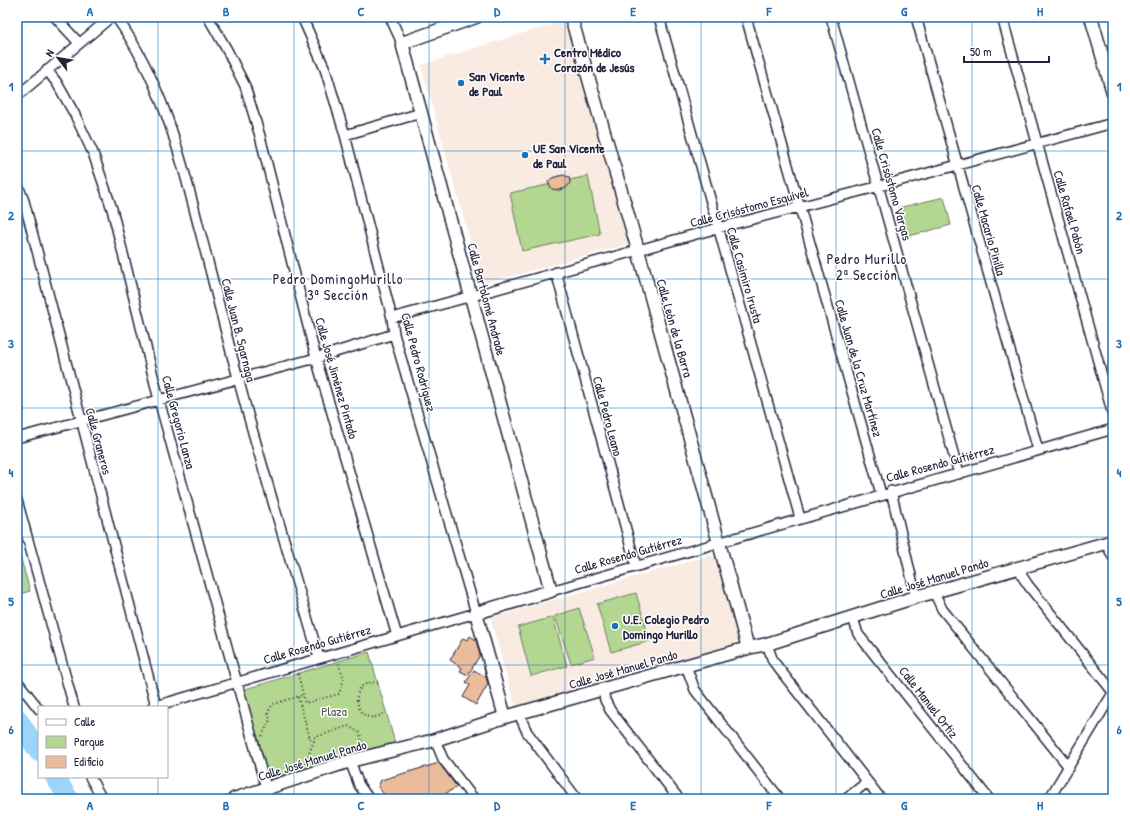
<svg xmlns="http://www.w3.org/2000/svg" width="1130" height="816" viewBox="0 0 1130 816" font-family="'Patrick Hand',sans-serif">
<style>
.built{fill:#f9ebe1}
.green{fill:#b3d791;stroke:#6a7c66}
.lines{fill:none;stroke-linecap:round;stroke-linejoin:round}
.river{stroke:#9dd4fc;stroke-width:20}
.building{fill:#ebbc9b;stroke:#22223b}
.street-casing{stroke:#22223b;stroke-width:12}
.secondary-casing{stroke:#22223b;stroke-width:15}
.path{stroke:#22223b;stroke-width:2;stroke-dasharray:1 3;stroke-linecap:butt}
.street{stroke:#fff;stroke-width:9}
.secondary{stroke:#fff;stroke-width:12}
.grid{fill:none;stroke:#1f6fb2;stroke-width:1;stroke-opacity:0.55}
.poi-dot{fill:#1f6fb2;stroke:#fff;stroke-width:1.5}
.labels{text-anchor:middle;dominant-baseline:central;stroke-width:3;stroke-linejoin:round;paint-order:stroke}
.poi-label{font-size:13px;font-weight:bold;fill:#22223b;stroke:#fff;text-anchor:start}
.street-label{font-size:13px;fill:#22223b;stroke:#fff}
.park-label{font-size:13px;fill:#4e5855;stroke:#fff}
.neighbourhood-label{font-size:14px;letter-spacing:1px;fill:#22223b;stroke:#fff}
.neatline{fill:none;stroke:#1f6fb2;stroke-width:1.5}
.grid-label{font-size:13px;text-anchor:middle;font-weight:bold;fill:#1f6fb2}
</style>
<rect width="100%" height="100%" fill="#fff"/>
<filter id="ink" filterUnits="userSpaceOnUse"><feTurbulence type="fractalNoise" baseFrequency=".025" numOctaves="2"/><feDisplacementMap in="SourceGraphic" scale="8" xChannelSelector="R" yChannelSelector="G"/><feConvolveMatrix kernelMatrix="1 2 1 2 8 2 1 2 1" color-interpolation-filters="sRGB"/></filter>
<g filter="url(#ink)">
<path class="built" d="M566,20L629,244L482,284L421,65Z
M711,555L716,557L740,634L737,643L516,709L490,618Z"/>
<path class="green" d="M588,176L600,234L522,251L510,193Z
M944,197L951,225L905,237L898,208Z
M17,545L30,591L17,595Z
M636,593L650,641L611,652L597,604Z
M579,608L595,657L571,664L555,616Z
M553,617L567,666L531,676L518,627Z
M369,652L395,743L269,779L242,690Z"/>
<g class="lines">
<path class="river" d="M17,718L39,752
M55,777L69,799"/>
</g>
<path class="building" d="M563,175L569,177L570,183L566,188L559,190L552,189L548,182L552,178Z
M470,636L476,640L480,655L468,675L460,671L462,668L450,660L463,638L467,640Z
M474,670L486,677L488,684L476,705L463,697L470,685L466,682Z
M439,763L457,787L436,799H388L378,787L381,780Z"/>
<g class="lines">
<g class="street-casing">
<path id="street" d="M55,17L79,43
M116,17C160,78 180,152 198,224C212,275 224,327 238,378C263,472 292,565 319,658
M208,17L227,50L245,86L260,136L316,358L397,636
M390,17L402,43
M659,17L800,518
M746,17L881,494
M831,17L959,474
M916,17L1038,450
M1002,17L1113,415
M47,70L57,83L75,115L93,153L112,209L159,400L269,799
M17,96L111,17
M345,135L421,113
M17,183L24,201L156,706
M556,272L636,566
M392,318L718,228L880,186L1113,123
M17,438L316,358L394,334
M891,491L916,597
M17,500L74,707
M1106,543L1113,557
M1020,567L1022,576L1028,585L1113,692
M551,591L1113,429
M934,592L942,609L1069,767
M853,618L858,634L989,799
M767,644L773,661L881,799
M686,666L695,690L780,799
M17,681L39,709
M603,690L605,700L610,710L679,799
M152,707L476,613L394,334L392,318L345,135L325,69L302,17
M519,714L527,732L577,799
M435,740L443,759L474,799
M350,761L359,785L369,799
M90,777L102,799
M846,799L867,782
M1049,799L1113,693"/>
</g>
<g class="secondary-casing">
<path id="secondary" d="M476,17L402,43L551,591L476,613L505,717
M571,17L638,250L748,648
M1091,17L1113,93
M234,799L350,761L435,740L505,717L748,648L767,644L916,597L1113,541"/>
</g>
<path class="path" d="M298,674L305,703L339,694L344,679L338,662
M378,683C343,677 356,735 386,712
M298,697L310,739L348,726L360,733L363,746
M262,736L270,720L268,712L273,704L303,695
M305,764L315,738"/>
<use href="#street" class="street"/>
<use href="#secondary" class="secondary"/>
</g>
</g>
<path class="grid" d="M158,17V707M294,17V799M429,17V799M565,17V799M701,17V799M836,17V799M972,17V799M17,151H1113M17,279H1113M17,408H1113M17,537H1113M17,665H1113M158,777V799"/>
<g class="poi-dot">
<path d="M543 53h4v4h4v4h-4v4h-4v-4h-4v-4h4z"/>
<circle cx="461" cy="83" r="4"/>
<circle cx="525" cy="155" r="4"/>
<circle cx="615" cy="626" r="4"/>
</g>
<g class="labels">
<g class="poi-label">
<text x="554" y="52">Centro Médico<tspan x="554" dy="15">Corazón de Jesús</tspan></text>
<text x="469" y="76">San Vicente<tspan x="469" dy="15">de Paul</tspan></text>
<text x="533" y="148">UE San Vicente<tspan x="533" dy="15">de Paul</tspan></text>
<text x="623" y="619">U.E. Colegio Pedro<tspan x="623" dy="15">Domingo Murillo</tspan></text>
</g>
<g class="street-label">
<text transform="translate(892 184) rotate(74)">Calle Crisóstomo Vargas</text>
<text transform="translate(749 207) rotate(-15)">Calle Crisóstomo Esquivel</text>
<text transform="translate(1070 212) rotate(74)">Calle Rafael Pabón</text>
<text transform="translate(989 230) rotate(74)">Calle Macario Pinilla</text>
<text transform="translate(745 275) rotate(74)">Calle Casimiro Irusta</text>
<text transform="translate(487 299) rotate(75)">Calle Bartolomé Andrade</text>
<text transform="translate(675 328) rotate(74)">Calle León de la Barra</text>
<text transform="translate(239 330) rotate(76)">Calle Juan B. Sgarnaga</text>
<text transform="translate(419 362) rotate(75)">Calle Pedro Rodríguez</text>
<text transform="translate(859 368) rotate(74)">Calle Juan de la Cruz Martínez</text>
<text transform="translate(337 378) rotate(74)">Calle José Jiménez Pintado</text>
<text transform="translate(608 416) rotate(75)">Calle Pedro Leano</text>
<text transform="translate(179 422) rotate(75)">Calle Gregorio Lanza</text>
<text transform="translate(99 441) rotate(75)">Calle Graneros</text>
<text transform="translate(940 463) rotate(-15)">Calle Rosendo Gutiérrez</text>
<text transform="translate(628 554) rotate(-16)">Calle Rosendo Gutiérrez</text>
<text transform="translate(934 578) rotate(-17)">Calle José Manuel Pando</text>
<text transform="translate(317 644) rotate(-16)">Calle Rosendo Gutiérrez</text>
<text transform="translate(623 669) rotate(-16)">Calle José Manuel Pando</text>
<text transform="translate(929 702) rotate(52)">Calle Manuel Ortiz</text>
<text transform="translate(312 760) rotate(-17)">Calle José Manuel Pando</text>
</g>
<g class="park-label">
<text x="334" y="711">Plaza</text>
</g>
<g class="neighbourhood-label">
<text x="867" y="258">Pedro Murillo<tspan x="867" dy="16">2ª Sección</tspan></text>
<text x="338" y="278">Pedro DomingoMurillo<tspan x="338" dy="16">3ª Sección</tspan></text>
</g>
</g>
<rect width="1130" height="816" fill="none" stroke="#fff" stroke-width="44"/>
<rect x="38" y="706" width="130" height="72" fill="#ffffff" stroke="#a7a7b1"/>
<rect x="46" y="719" width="20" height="6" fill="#ffffff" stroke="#a7a7b1"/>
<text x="74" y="726" font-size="12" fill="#22223b">Calle</text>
<rect x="46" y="736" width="20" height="12" fill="#b3d791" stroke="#a7a7b1"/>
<text x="74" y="746" font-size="12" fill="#22223b">Parque</text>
<rect x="46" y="756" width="20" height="12" fill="#ebbc9b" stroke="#a7a7b1"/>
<text x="74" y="766" font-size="12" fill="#22223b">Edificio</text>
<g transform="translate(58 58) rotate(301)" stroke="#ffffff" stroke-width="3" paint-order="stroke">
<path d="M0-3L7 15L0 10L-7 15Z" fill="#22223b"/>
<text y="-6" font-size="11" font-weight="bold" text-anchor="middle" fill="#22223b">N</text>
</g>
<path d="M964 56v6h85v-6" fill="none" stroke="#22223b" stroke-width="2"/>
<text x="970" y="56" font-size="12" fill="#22223b" stroke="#ffffff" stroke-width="3" paint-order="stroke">50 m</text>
<rect x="22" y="22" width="1086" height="772" class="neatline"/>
<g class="grid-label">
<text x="90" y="16">A</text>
<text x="226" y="16">B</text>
<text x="361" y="16">C</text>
<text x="497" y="16">D</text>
<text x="633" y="16">E</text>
<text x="769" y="16">F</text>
<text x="904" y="16">G</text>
<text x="1040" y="16">H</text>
<text x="11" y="91">1</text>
<text x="1119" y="91">1</text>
<text x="11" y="220">2</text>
<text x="1119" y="220">2</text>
<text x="11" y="348">3</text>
<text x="1119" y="348">3</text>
<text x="11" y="477">4</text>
<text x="1119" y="477">4</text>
<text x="11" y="606">5</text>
<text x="1119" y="606">5</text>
<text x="11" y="734">6</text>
<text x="1119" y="734">6</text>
<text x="90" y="810">A</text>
<text x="226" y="810">B</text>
<text x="361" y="810">C</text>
<text x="497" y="810">D</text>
<text x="633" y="810">E</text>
<text x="769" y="810">F</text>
<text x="904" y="810">G</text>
<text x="1040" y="810">H</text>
</g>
</svg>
